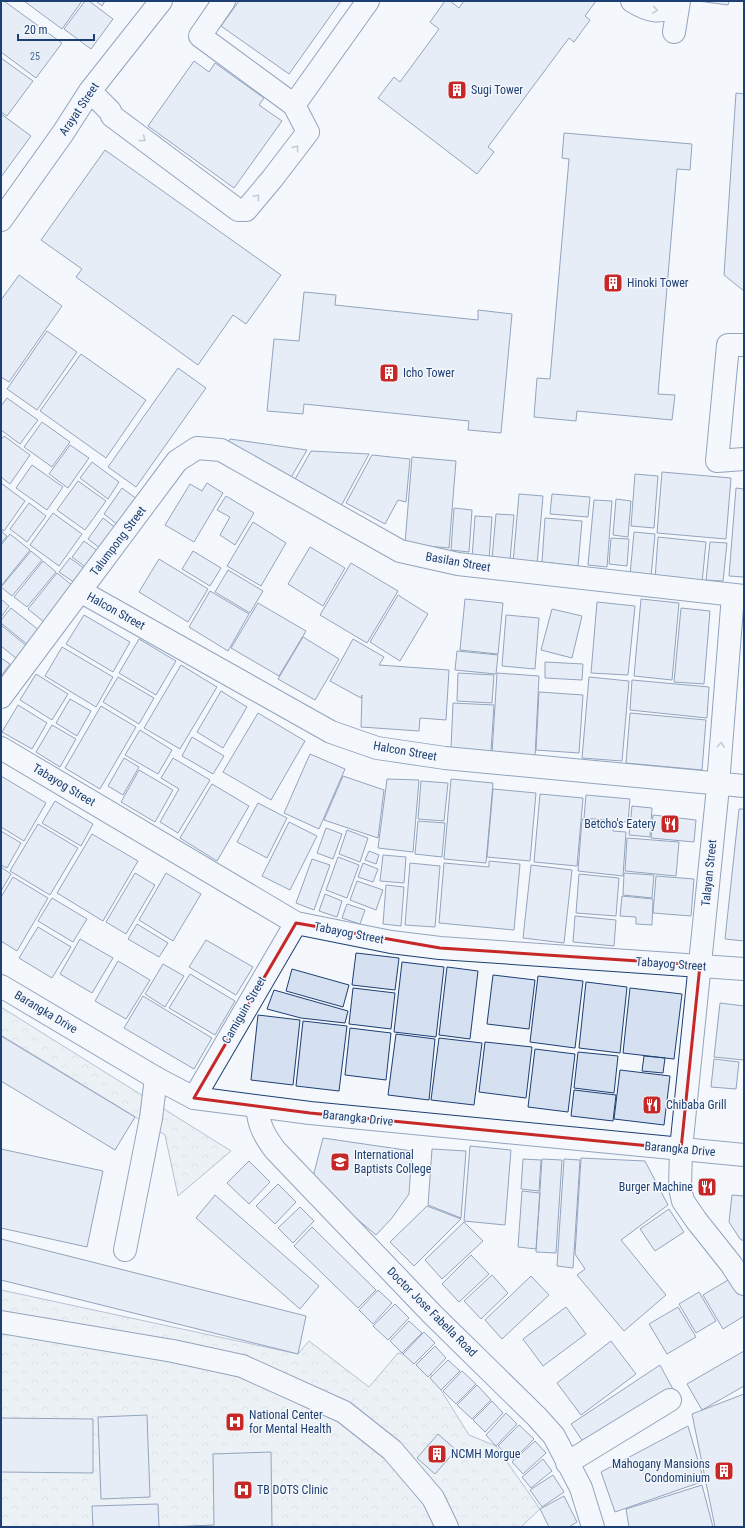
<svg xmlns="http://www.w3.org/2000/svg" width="745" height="1528" viewBox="0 0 745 1528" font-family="'Roboto Condensed',sans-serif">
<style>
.forest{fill:url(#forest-crowns);stroke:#687fa3}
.building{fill:#d5e0f0;stroke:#1d3f73}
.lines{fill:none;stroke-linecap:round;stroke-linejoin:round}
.minor-casing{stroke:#1d3f73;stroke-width:24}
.major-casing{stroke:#1d3f73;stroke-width:24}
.minor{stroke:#f4f7fb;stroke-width:22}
.major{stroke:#f4f7fb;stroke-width:22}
.oneway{stroke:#889bb7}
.marked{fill:none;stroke:#c62828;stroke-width:3;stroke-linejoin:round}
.labels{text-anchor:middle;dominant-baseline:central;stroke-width:3;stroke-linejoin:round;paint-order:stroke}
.number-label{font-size:10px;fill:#4b6792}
.poi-label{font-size:12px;fill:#1d3f73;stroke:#f4f7fb;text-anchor:start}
.street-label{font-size:12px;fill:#1d3f73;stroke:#f4f7fb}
</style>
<defs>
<pattern id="forest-crowns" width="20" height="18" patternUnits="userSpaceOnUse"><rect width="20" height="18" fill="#e3e9f0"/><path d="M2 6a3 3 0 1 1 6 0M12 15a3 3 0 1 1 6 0" fill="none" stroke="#c2c9d1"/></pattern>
</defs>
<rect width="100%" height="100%" fill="#f4f7fb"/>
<path class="forest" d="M1,1007L231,1151L178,1196L165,1135L1,1035Z
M1,1290L298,1354L309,1341L369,1387L398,1353L421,1358L469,1435L496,1446L540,1509L523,1525V1527H1Z"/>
<path class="building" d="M1,1H4L62,43L36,78L1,52Z
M24,1H82L62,29Z
M85,1H89L113,19L91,49L64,29Z
M96,1H105L102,6Z
M239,1H341L289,74L221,26Z
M445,1H450L459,8L464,1H596L585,16L590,20L574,42L569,38L488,147L494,152L477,174L378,98L394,77L400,82L439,29L430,22Z
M698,1H729L728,5Z
M1,58L33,81L7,116L1,112Z
M194,61L209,72L215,63L264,98L259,105L282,121L234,188L148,126Z
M736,93L744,94V291L724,275Z
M1,114L31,136L1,177Z
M564,133L692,144L690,170L677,169L658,394L675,395L672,420L577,411L576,421L534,417L537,378L550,379L569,159L562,158Z
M105,150L281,275L246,324L233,315L198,365L76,277L82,269L41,240Z
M19,275L62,306L9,382L1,377V300Z
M304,292L336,295L335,305L478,320V310L512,314L501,433L468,430L469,421L304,404L303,414L267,411L274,339L299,341Z
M47,331L77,352L37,410L7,389Z
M81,354L146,400L106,458L40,411Z
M178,368L206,388L136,487L108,467Z
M7,398L38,420L20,444L1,430V406Z
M42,422L70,442L52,467L24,447Z
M4,436L30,455L10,484L1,477V440Z
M230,439L307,450L289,481L225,448Z
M70,445L89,458L68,488L49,474Z
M311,451L369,454L341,506L294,481Z
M372,455L410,459L406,502L398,500L385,524L346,503Z
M412,457L456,461L449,548L405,544Z
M92,462L119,482L108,499L80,478Z
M32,465L63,487L47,510L16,488Z
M662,472L731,478L726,539L657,533Z
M635,474L658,476L654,528L631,526Z
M78,481L106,501L85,530L57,510Z
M1,483L25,501L4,531L1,529Z
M207,483L223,493L194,542L165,525L190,484L202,491Z
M122,488L137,499L118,525L104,514Z
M736,488L744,489V577L729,576Z
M519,494L543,496L537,565L513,563Z
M552,494L590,497L588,517L550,514Z
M226,496L254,513L235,545L220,535L230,517L217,510Z
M616,499L631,501L628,537L613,535Z
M594,500L612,501L607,567L588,565Z
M29,503L46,516L27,542L10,529Z
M454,508L472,510L469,552L451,550Z
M53,513L82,534L59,566L30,545Z
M496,514L514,515L510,560L492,559Z
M475,516L492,517L489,560L472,558Z
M103,518L116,528L101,549L88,539Z
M545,518L582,521L578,566L542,562Z
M253,522L286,543L261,586L227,566Z
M1,531L7,536L1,543Z
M634,532L655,534L651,577L630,575Z
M10,534L30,550L1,586V545Z
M658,537L706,542L702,583L655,579Z
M611,538L629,539L627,566L609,564Z
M84,541L99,552L87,568L72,557Z
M710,542L727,543L723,581L706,580Z
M310,547L345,568L323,606L288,584Z
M31,551L42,560L12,596L1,587Z
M193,551L221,568L210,586L182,569Z
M70,558L89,572L78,585L59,572Z
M159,559L208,589L188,622L139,592Z
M43,561L56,572L27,607L14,597Z
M351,563L398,591L367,643L320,615Z
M228,570L263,591L250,613L215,592Z
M57,573L73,586L44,622L28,609Z
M210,591L249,614L228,651L189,627Z
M398,595L428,614L400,661L370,642Z
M1,599L9,606L1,617Z
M465,599L503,603L498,654L460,650Z
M641,599L679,603L672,680L634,676Z
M597,602L635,606L628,675L591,673Z
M258,603L306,631L279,676L231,648Z
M11,608L40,631L28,645L1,623V620Z
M681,608L710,611L704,684L674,682Z
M552,609L582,616L572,658L541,650Z
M84,615L130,642L113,672L66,644Z
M506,615L539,618L535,669L502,666Z
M1,625L28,647L17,659L1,646Z
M303,637L339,659L315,700L278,679Z
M139,639L176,661L156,695L119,673Z
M353,639L384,657L379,665L449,670L446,720L420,718L419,731L361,727L362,695L361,698L330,681Z
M62,647L113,677L96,707L45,676Z
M457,651L498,655L496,674L455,670Z
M1,658L10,664L1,676Z
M545,662L583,664L582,680L545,678Z
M181,665L217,687L180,749L144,728Z
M458,673L494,675L492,703L457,701Z
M497,673L539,676L535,757L492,754Z
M36,674L68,694L52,720L20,700Z
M118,677L154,698L139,724L103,702Z
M589,677L629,681L622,761L582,758Z
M632,680L709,687L707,718L630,710Z
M221,691L247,707L223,748L197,732Z
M539,692L583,695L579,753L536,750Z
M70,699L91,711L77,736L56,723Z
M453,703L494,705L491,751L451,748Z
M18,705L47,723L32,749L2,732Z
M101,706L136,727L100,789L65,768Z
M258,713L305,741L271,800L223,772Z
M630,713L706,720L702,770L626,763Z
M52,725L76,739L60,767L36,752Z
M140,730L172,750L158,774L125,755Z
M192,737L224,756L213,774L182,756Z
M310,754L345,769L319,829L284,813Z
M124,758L139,767L123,795L108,786Z
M173,758L210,780L178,833L160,822L179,789L161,778Z
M139,770L173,790L155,822L121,802Z
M1,776L46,803L24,841L1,827Z
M343,776L384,790L378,838L324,820Z
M387,779L419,780L413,852L378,848Z
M451,779L493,783L486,863L444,859Z
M421,781L448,783L444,821L418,819Z
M212,784L249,806L217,861L180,838Z
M493,789L536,793L530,861L487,857Z
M540,794L583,798L577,866L534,862Z
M586,795L630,799L628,822L584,818Z
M55,801L93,824L81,846L42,823Z
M258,803L287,818L267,858L237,842Z
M632,806L652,808L650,837L629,835Z
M739,809H744V941L725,939Z
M653,815L696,820L694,842L651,838Z
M582,819L614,823L613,831L626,832L623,876L578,871Z
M418,821L445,823L442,857L415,854Z
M289,822L317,836L290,890L262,876Z
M38,824L78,848L50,895L10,871Z
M326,828L342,834L333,859L317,853Z
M347,830L368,838L360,862L339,854Z
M1,831L21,843L7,868L1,865Z
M92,834L138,861L103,921L57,893Z
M627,838L679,842L676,876L625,871Z
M369,851L379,855L376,864L365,860Z
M383,855L406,857L404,883L380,881Z
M338,857L359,865L347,898L326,890Z
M312,859L330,865L314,910L296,903Z
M489,861L520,864L514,930L439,923L444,863L489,867Z
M363,863L378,869L373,882L358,877Z
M410,863L440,866L435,927L405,925Z
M531,865L572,870L564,943L523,938Z
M1,867L11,874L1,891Z
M135,873L155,885L126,934L106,922Z
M166,873L201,894L173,941L139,920Z
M624,873L654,875L652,898L623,895Z
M579,874L619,878L616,916L576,913Z
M656,876L694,879L691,916L653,913Z
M13,877L48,898L17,951L1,941V897Z
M357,881L383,890L376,910L350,900Z
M386,885L404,887L401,926L383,924Z
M325,894L342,901L337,917L319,911Z
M622,896L653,899L652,925L636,924V917L620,916Z
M52,898L87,919L73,942L38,921Z
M347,904L365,910L360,924L342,918Z
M575,916L616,920L614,946L573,942Z
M137,924L168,943L159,957L128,939Z
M38,927L71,947L52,978L19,958Z
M80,939L113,958L92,993L60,974Z
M206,940L253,967L236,995L189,967Z
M356,953L399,958L395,990L352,985Z
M118,961L150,980L126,1019L95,1001Z
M402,962L444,967L436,1037L394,1032Z
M163,964L184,976L165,1007L145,994Z
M447,967L478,971L470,1039L439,1035Z
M292,969L349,985L343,1007L286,991Z
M190,974L235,1001L215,1035L169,1008Z
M493,975L535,980L529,1029L487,1024Z
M538,976L583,981L575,1048L530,1042Z
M586,982L627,987L620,1053L579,1048Z
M353,988L395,993L391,1029L349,1024Z
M630,988L682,994L674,1059L623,1053Z
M274,990L348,1011L345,1023L301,1018L267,1009Z
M143,996L212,1038L194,1069L124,1028Z
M720,1003L744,1006V1060L714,1057Z
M258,1015L300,1020L293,1085L251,1080Z
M303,1021L347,1026L339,1091L296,1086Z
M350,1028L391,1033L386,1080L345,1075Z
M396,1034L435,1039L429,1100L388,1095Z
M1,1036L135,1117L115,1150L1,1081Z
M439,1038L482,1043L474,1105L431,1100Z
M485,1042L532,1047L526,1098L479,1092Z
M535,1049L575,1054L568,1112L528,1107Z
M578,1052L618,1056L614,1093L574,1088Z
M644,1056L665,1058L663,1073L642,1071Z
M714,1059L739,1062L736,1089L711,1087Z
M620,1070L670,1076L664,1125L614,1119Z
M574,1090L616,1095L613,1121L571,1116Z
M323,1138L412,1151L409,1194L392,1218L376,1235L312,1181Z
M470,1146L511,1150L505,1225L464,1221Z
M1,1149L103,1171L87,1247L1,1228Z
M432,1149L466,1151L461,1218L428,1205Z
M581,1158L645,1161L668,1205L621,1240L666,1295L624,1331L577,1275L585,1269L575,1254Z
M523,1159L541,1160L539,1191L521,1189Z
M542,1159L562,1160L556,1253L536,1252Z
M564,1159L580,1160L573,1268L557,1266Z
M249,1161L270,1182L249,1204L227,1183Z
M278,1184L296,1202L275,1224L256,1206Z
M522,1191L540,1193L536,1249L518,1247Z
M215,1195L319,1286L300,1309L196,1218Z
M732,1195L744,1196V1241L740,1239L729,1222Z
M427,1206L461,1219L414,1266L390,1242Z
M300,1207L314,1221L293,1243L278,1228Z
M669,1209L684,1232L655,1251L640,1229Z
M464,1222L483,1241L442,1279L425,1260Z
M312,1227L376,1290L358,1308L294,1246Z
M1,1239L306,1316L298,1354L1,1280Z
M471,1255L489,1274L459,1302L442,1284Z
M492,1275L508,1293L481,1319L464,1301Z
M531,1276L549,1295L502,1339L485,1320Z
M733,1277L744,1295V1316L723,1329L703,1295Z
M378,1290L392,1303L373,1324L359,1310Z
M699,1292L716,1321L696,1333L679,1304Z
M395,1304L409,1318L388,1340L373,1326Z
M566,1307L586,1334L543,1366L523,1339Z
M678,1307L696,1337L667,1354L649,1324Z
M409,1321L422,1333L402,1353L390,1341Z
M424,1332L435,1343L414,1364L403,1354Z
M611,1341L636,1374L581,1415L557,1383Z
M435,1346L446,1358L428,1377L416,1365Z
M744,1351V1386L702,1410L687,1384Z
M448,1360L460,1371L441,1390L430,1378Z
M660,1365L674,1391L586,1446L571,1424Z
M462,1371L476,1384L456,1404L443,1391Z
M477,1385L491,1400L472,1419L457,1405Z
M744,1394V1527H715L692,1414Z
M492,1401L503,1413L485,1432L473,1420Z
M506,1413L517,1424L496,1446L486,1435Z
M147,1415L150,1497L101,1499L98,1417Z
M1,1418L93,1419V1473L1,1472Z
M519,1425L534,1439L513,1460L498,1446Z
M688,1426L704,1481L615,1512L601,1472Z
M438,1434L456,1450L435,1474L417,1458Z
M535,1441L546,1453L523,1474L512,1462Z
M271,1452L272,1527H167L214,1525L213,1454Z
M543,1459L552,1471L531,1488L522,1477Z
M553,1475L564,1492L542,1507L530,1490Z
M702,1485L713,1527H629L626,1509Z
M564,1496L577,1522L569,1527H549L540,1509Z
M158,1504L159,1527H93L92,1506Z"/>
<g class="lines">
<g class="minor-casing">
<path id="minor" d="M632,1C650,12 658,13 678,6
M674,32L679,1
M90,91L110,111L112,116L238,210H246L272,179L308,132L294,105L200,36L224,1
M294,105L368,1
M1,220L63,133L90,91L161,1
M744,345H728L717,461L744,459
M80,591L331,732L377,748L445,758L744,786
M733,595L717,797L681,1149L680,1188L683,1201L696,1220L731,1264L744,1284
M1,697L177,461L197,448L221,450L400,551L458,564L744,596
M1,748L296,923L391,942L440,948L744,969
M194,1098L296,923
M257,1107C259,1126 264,1135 275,1150L433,1315L537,1417L554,1436L581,1488L593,1527
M125,1250L151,1118L156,1078
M1,1322L173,1351L242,1366L344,1412L392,1450L433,1498L447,1527
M567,1463L670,1400"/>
</g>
<g class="major-casing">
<path id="major" d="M1,986L156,1078L194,1098L310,1113L744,1155"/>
</g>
<use href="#minor" class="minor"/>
<use href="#major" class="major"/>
</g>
<defs><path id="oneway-chevron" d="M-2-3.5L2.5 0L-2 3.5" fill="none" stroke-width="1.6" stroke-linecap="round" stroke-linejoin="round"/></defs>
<g class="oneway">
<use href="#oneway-chevron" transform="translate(655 10) rotate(7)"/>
<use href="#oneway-chevron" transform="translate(143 139) rotate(37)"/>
<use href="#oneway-chevron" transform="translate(296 148) rotate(-53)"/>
<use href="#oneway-chevron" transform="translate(257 197) rotate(-49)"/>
<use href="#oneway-chevron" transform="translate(721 745) rotate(-85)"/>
</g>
<path d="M0 0H745V1528H0ZM296,923L440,948L700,965L681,1149L310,1113L194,1098Z" fill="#f4f7fb" fill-opacity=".55" fill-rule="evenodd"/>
<path class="marked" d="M296,923L440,948L700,965L681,1149L310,1113L194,1098Z"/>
<defs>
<g id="building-square" transform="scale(1)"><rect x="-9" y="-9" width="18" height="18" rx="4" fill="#c62828" stroke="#f4f7fb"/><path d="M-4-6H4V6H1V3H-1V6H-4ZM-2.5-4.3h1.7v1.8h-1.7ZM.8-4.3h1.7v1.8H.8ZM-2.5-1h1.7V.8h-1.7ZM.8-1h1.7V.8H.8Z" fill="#fff"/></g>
<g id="restaurant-square" transform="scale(1)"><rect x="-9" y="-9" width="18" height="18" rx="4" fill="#c62828" stroke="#f4f7fb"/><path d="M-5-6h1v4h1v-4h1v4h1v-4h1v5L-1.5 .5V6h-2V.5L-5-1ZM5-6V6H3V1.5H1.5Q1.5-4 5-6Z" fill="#fff"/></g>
<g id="university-square" transform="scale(1)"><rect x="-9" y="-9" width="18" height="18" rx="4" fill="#c62828" stroke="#f4f7fb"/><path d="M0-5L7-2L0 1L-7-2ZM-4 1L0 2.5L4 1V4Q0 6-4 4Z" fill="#fff"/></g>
<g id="hospital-square" transform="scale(1)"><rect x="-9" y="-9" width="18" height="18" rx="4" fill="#c62828" stroke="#f4f7fb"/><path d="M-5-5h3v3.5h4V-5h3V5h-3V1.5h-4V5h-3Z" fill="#fff"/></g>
</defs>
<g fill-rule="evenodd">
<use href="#building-square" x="457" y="90"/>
<use href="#building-square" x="613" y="283"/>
<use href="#building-square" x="389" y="373"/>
<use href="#restaurant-square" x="670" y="824"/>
<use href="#restaurant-square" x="652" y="1105"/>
<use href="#university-square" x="340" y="1162"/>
<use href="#restaurant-square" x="707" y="1187"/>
<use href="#hospital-square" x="235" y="1422"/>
<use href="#building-square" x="437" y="1454"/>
<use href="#building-square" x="724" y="1471"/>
<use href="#hospital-square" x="243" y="1490"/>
</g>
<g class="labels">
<g class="number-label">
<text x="35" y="56">25</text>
</g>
<g class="poi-label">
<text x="471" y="90">Sugi Tower</text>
<text x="627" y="283">Hinoki Tower</text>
<text x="403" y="373">Icho Tower</text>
<text x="656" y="824" text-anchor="end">Betcho's Eatery</text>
<text x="666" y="1105">Chibaba Grill</text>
<text x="354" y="1155">International<tspan x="354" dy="14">Baptists College</tspan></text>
<text x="693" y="1187" text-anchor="end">Burger Machine</text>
<text x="249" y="1415">National Center<tspan x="249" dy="14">for Mental Health</tspan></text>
<text x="451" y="1454">NCMH Morgue</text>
<text x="710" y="1464" text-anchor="end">Mahogany Mansions<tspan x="710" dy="14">Condominium</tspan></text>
<text x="257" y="1490">TB DOTS Clinic</text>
</g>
<g class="street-label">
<text transform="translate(79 109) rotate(-56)">Arayat Street</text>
<text transform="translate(118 541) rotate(-53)">Talumpong Street</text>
<text transform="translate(458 562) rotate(10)">Basilan Street</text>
<text transform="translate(116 611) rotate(29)">Halcon Street</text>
<text transform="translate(405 751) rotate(10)">Halcon Street</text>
<text transform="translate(64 785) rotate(31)">Tabayog Street</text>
<text transform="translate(709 873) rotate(-84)">Talayan Street</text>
<text transform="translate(349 933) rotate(11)">Tabayog Street</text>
<text transform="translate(671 964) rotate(4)">Tabayog Street</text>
<text transform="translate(244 1010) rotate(-60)">Camiguin Street</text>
<text transform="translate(46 1012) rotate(31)">Barangka Drive</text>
<text transform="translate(358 1118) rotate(6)">Barangka Drive</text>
<text transform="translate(680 1149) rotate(5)">Barangka Drive</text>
<text transform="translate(432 1312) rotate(45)">Doctor Jose Fabella Road</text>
</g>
</g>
<rect width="745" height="1528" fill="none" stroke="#1d3f73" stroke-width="4"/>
<path d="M18 34v6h76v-6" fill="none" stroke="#1d3f73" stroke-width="2"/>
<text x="24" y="34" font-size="12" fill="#1d3f73" stroke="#f4f7fb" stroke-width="3" paint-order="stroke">20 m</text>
</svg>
